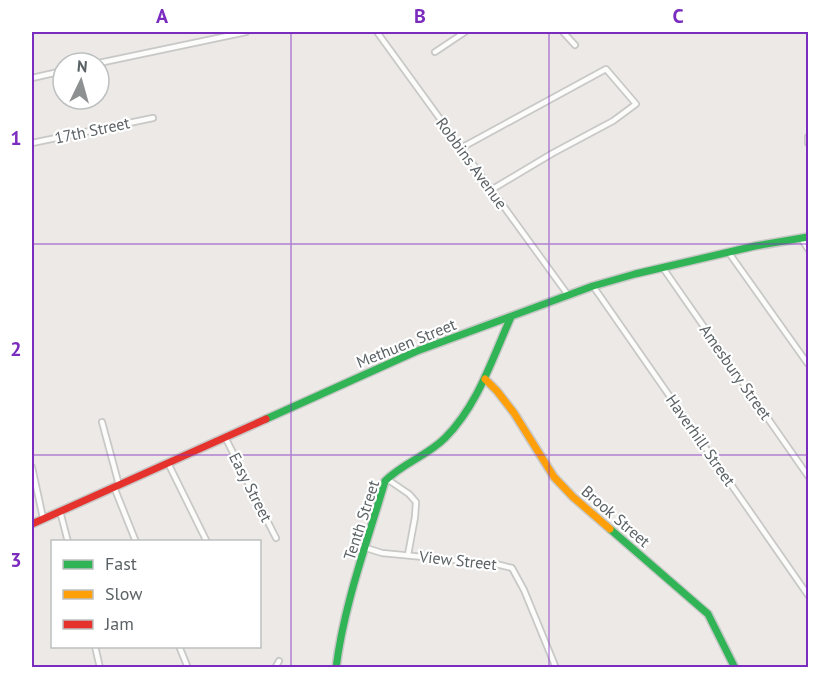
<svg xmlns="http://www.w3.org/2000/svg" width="840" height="699" viewBox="0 0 840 699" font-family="'PT Sans',sans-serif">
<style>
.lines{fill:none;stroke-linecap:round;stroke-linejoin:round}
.street-casing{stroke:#c8c8c7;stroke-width:8}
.fast-casing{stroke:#c7c8c7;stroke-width:10}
.slow-casing{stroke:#c7c8c7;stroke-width:10}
.jam-casing{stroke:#c7c8c7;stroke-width:10}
.street{stroke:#fcfcfb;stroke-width:4.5}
.fast{stroke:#30b455;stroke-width:7}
.slow{stroke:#ff9f0a;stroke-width:7}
.jam{stroke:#e5322d;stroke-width:7}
.grid{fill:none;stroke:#7b2cbf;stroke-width:1.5;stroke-opacity:0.55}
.labels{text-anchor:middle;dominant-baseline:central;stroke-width:4.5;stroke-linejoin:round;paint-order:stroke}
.street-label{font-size:16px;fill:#5b6265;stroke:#fff}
.neatline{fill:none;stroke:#7b2cbf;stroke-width:2}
.grid-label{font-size:20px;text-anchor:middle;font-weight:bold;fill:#7b2cbf}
</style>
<rect width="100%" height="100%" fill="#ece9e6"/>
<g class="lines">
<g class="street-casing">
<path id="street" d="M377,32L568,295
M563,32L575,45
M435,52L465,32
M99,63L246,32
M32,78L63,71
M808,137V143
M32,143L153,118
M461,148L606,69L636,104L613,121L553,153L491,190
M801,238L808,249
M729,253L808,364
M663,268L808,476
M593,286L808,595
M102,422L119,485
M225,437L276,538
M168,463L207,542
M32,467L43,518
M387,479L409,494L416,502L415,517L408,555
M114,487L136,542
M60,511L68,542
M366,548L382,553L496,564L512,568L524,590L556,668
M95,646L100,668
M179,646L188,668
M275,668L279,661"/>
</g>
<g class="fast-casing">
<path id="fast" d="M266,419L417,351L593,286L635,274L755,246L808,237
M610,529L708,614L735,668
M336,668C344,604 367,543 385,481C403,463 427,456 445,438C478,405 492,359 511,317"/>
</g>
<g class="slow-casing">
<path id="slow" d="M485,379L497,391L514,413L554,477L573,497L610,529"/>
</g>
<g class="jam-casing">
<path id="jam" d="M32,524L266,419"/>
</g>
<use href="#street" class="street"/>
<use href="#fast" class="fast"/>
<use href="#slow" class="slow"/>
<use href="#jam" class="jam"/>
</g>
<path class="grid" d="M291,32V668M549,32V668M32,244H808M32,455H808"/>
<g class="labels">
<g class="street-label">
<text transform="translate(92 130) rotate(-12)">17th Street</text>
<text transform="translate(472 163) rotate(54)">Robbins Avenue</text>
<text transform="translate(406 343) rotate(-22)">Methuen Street</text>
<text transform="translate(736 372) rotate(55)">Amesbury Street</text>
<text transform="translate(701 440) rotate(55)">Haverhill Street</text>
<text transform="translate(251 487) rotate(63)">Easy Street</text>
<text transform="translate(616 516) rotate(41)">Brook Street</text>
<text transform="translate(361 520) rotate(-72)">Tenth Street</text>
<text transform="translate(458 560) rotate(6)">View Street</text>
</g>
</g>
<rect width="840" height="699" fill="none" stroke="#ffffff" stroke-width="66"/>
<rect x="51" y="540" width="210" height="108" fill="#ffffff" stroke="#bdc0c1" stroke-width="1.5"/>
<rect x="63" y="560" width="30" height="9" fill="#30b455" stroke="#bdc0c1" stroke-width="1.5"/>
<text x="105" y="570" font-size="18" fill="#5b6265">Fast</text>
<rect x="63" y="590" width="30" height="9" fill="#ff9f0a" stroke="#bdc0c1" stroke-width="1.5"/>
<text x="105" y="600" font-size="18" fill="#5b6265">Slow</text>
<rect x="63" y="620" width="30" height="9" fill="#e5322d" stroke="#bdc0c1" stroke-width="1.5"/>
<text x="105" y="630" font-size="18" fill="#5b6265">Jam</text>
<g transform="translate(81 81) rotate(5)"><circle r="28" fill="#ffffff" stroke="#bdc0c1" stroke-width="1.5"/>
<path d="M0-4.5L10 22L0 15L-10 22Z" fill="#8e9192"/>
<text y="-9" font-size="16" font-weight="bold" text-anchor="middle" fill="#5b6265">N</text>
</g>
<rect x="33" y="33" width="774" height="633" class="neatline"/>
<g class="grid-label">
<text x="162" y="23">A</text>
<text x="420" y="23">B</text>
<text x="678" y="23">C</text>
<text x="16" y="145">1</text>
<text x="16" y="356">2</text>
<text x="16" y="567">3</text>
</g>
</svg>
